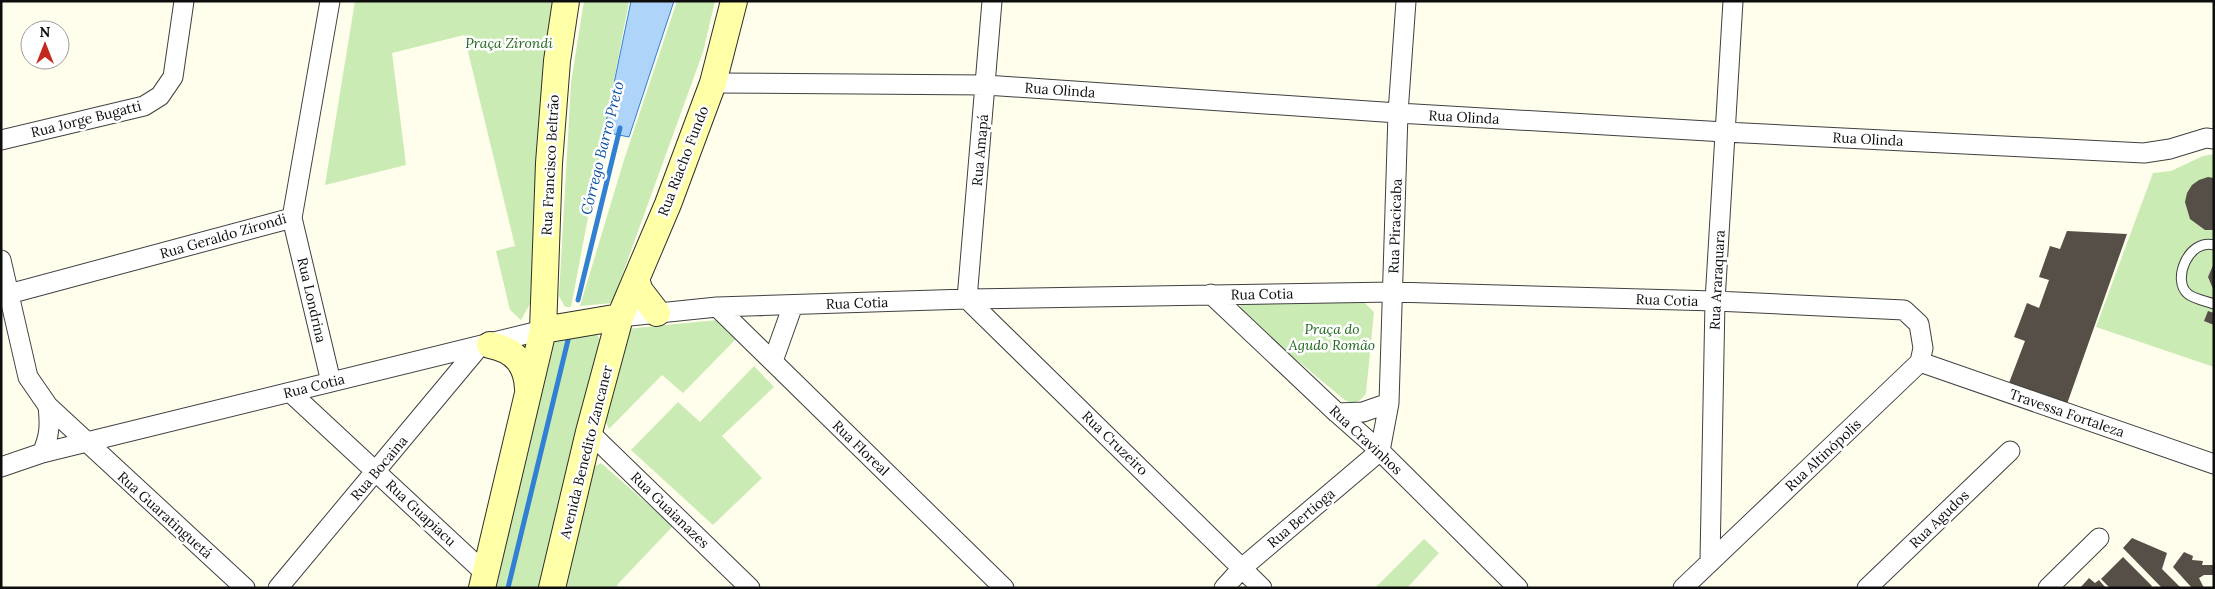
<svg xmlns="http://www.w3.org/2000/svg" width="2215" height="589" viewBox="0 0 2215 589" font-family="Lora,serif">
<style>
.green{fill:#caebb4}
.water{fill:#aed4f9;stroke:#3180d4}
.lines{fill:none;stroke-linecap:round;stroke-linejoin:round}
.stream{stroke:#3180d4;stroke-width:5}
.building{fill:#564f48}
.lane-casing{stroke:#404040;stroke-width:11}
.street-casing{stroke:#404040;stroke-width:21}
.secondary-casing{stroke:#2f2f2f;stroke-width:28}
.lane{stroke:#fff;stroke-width:9}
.street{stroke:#fff;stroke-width:19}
.secondary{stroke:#feffa7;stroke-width:26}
.labels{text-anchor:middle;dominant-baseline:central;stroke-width:5;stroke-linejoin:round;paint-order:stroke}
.park-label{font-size:14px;font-style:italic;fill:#21681a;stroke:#fff}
.street-label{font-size:14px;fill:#0d0d0d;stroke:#fff}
.water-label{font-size:15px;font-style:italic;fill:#0f52a5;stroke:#fff}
</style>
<rect width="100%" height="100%" fill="#fffdec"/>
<path class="green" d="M355,1H557L537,153L530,304L521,320L510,310L496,251L515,246L464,35L392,53L406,165L325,185Z
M584,1H629L571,307H565L559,296L571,83Z
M677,1H715L703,52L612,303L580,306L624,160Z
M2214,154V367L2096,327L2153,173L2171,171L2203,156Z
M1360,298L1374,312L1366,393C1360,402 1356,404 1346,401L1242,314L1240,305L1246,300Z
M717,320L737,338L683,393L662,375L609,429L603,416L626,329Z
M595,333L600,339L545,588H496L507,542L534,405L550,347L560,336Z
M754,366L774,387L722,436L762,478L713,525L631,450L678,402L700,422Z
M601,463L673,526L617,585L618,588H565L589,470Z
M1424,539L1439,553L1407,588H1375Z"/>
<path class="water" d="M631,1H674L629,137L604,132Z"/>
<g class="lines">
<path class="stream" d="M578,300L620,128
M508,588L569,336"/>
</g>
<path class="building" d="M2208,177L2214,178V230H2205L2190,219L2185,202L2187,193L2192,185L2199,180Z
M2067,231L2127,234L2067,404L2009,383L2025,341L2014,337L2027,303L2039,308L2049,280L2039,277L2050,246L2060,249Z
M2214,263V291L2208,277Z
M2208,311L2214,313V325L2204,321Z
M2132,538L2167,553L2162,569L2181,588H2162L2123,548Z
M2184,552L2193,556L2192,560L2203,561L2202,565H2214V575H2204L2199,578L2204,588H2192L2173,567Z
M2123,557L2152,586L2150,588H2110L2101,579Z
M2089,578L2095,583L2099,580L2106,588H2080Z"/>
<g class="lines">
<g class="lane-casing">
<path id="lane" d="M2214,245C2189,238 2171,280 2188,294C2194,299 2206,301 2214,304"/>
</g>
<g class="street-casing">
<path id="street" d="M992,1L967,299L1262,588
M713,83L986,85L1398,113L1725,132L2144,153L2170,149L2206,138L2214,139
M1,140L144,106L160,96L173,77L184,1
M292,218L331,382
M1,260L28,377L48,406L245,588
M1211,294L1337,413L1380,451L1518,588
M1,296L292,218L330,1
M717,307L1004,588
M620,317L717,307L967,299L1393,292L1715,301L1904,310L1919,324L1923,348L1920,362L1683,588
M773,361L793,305
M1920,362L2214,464
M290,392L486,574
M1337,413L1363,412L1389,403
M589,432L750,588
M1380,451L1389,403L1398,113L1406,1
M42,453C50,436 50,424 48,406
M1,467L42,453L543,330
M1710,560L1715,301L1733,1
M278,588L479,347
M1224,588L1242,568L1380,451
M1867,588L2010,451
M2048,588L2099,538"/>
</g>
<g class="secondary-casing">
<path id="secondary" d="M636,280L640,291L657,313
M543,330L620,317
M490,345C515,350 527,364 528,389
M482,588L543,330L549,163L557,61L566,1
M552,588L589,432L620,317L668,204L713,83L734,1"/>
</g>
<use href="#lane" class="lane"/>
<use href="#street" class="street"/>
<use href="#secondary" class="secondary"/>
</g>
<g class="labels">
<g class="park-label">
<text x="509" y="43">Praça Zirondi</text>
<text x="1332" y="329">Praça do<tspan x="1332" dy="16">Agudo Romão</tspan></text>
</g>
<g class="street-label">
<text transform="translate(1060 90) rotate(4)">Rua Olinda</text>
<text transform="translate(1464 117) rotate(3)">Rua Olinda</text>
<text transform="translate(86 119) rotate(-14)">Rua Jorge Bugatti</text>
<text transform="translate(1868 139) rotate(3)">Rua Olinda</text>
<text transform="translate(980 150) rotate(-85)">Rua Amapá</text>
<text transform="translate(683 161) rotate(-69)">Rua Riacho Fundo</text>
<text transform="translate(550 165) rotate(-87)">Rua Francisco Beltrão</text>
<text transform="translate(1395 226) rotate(-88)">Rua Piracicaba</text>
<text transform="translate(223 236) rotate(-16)">Rua Geraldo Zirondi</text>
<text transform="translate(1717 280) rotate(-87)">Rua Araraquara</text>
<text transform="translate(1262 294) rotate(-1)">Rua Cotia</text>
<text transform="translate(312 300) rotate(77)">Rua Londrina</text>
<text transform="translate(1667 300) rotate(2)">Rua Cotia</text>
<text transform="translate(857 303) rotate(-2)">Rua Cotia</text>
<text transform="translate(314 386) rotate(-14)">Rua Cotia</text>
<text transform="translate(2067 413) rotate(19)">Travessa Fortaleza</text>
<text transform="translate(1366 440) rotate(43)">Rua Cravinhos</text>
<text transform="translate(1115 443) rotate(44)">Rua Cruzeiro</text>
<text transform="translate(861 448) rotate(44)">Rua Floreal</text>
<text transform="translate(586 452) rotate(-76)">Avenida Benedito Zancaner</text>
<text transform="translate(1823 455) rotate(-43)">Rua Altinópolis</text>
<text transform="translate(379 468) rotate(-50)">Rua Bocaina</text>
<text transform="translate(670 510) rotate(44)">Rua Guaianazes</text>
<text transform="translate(421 513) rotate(43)">Rua Guapiacu</text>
<text transform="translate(165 515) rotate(42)">Rua Guaratinguetá</text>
<text transform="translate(1301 518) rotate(-40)">Rua Bertioga</text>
<text transform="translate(1939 519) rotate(-44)">Rua Agudos</text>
</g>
<g class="water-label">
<text transform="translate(602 148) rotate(-76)">Córrego Barro Preto</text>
</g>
</g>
<rect width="2215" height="589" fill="none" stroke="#0d0d0d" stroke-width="5"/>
<g transform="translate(45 45)"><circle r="24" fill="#ffffff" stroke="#9e9e9e"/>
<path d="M0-4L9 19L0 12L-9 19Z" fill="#c4291d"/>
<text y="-8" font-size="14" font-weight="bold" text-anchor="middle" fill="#0d0d0d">N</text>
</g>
</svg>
